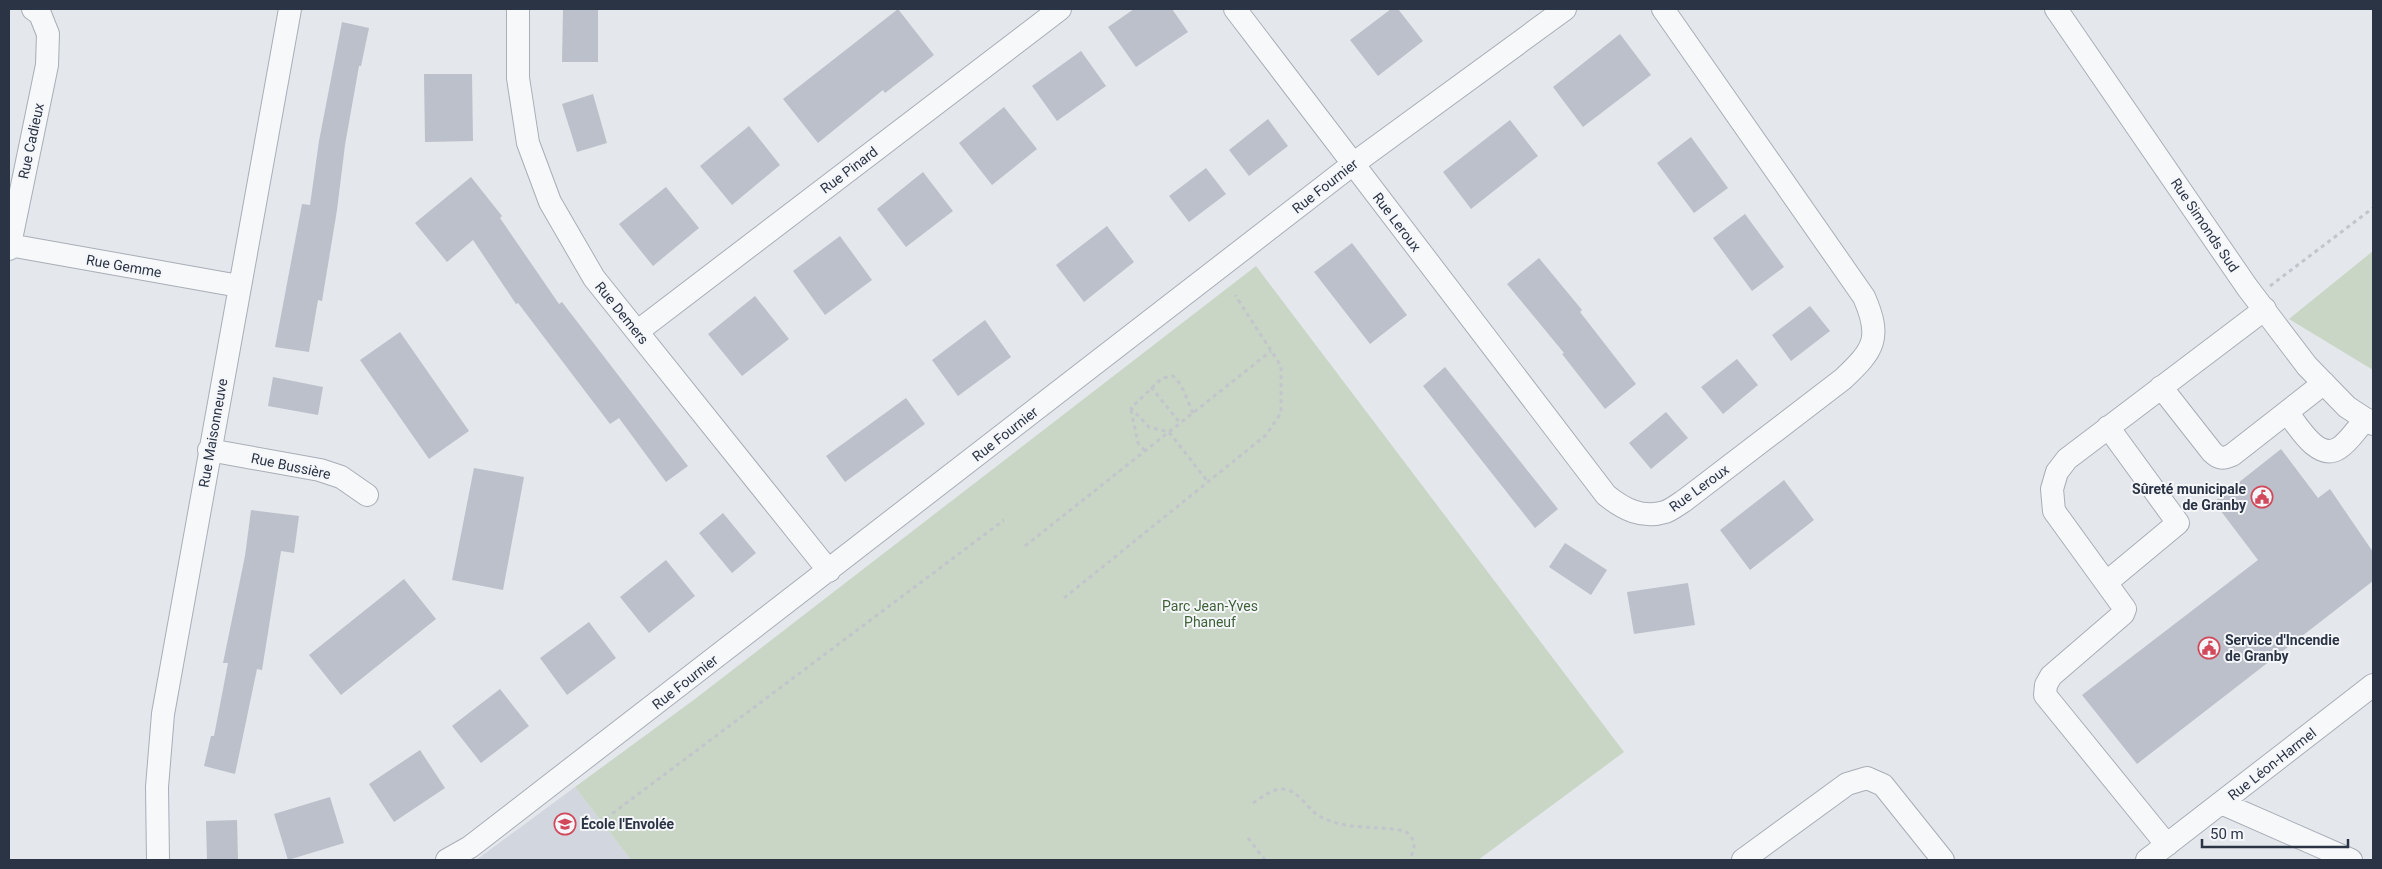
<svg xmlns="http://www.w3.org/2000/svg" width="2382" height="869" viewBox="0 0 2382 869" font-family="Roboto,sans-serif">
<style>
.built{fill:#d2d6de}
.green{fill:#c9d6c5}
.building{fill:#bbc0ca}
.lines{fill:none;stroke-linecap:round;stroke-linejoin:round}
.minor-casing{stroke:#a9aeb7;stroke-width:24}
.path{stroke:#c2c5cb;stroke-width:3;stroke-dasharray:4 4;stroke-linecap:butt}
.minor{stroke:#f7f8fa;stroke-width:22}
.labels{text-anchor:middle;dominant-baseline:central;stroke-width:4;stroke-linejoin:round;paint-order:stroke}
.street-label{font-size:14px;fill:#2b3445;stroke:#f4f6f9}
.poi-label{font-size:14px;font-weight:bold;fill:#2b3445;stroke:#f4f6f9;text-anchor:start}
.park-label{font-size:14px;fill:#3f6138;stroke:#f4f6f9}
</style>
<rect width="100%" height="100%" fill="#e4e7ec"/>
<path class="built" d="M575,787L631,860H476Z"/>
<path class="green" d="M2373,251V370L2289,319Z
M1256,266L1624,752L1478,860H631L575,787L695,699Z"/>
<path class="building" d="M898,9L934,55L885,93L883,90L818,143L783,99Z
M1134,9H1172L1188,32L1136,67L1108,27Z
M1391,9H1398L1423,41L1378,76L1350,40Z
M563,10H598V62H562Z
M342,22L369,28L361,66H359L345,145L337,210L322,301L318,300L309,352L275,347L302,204L310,205L319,141Z
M1620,34L1651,75L1583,127L1553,87Z
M1081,51L1106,86L1057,121L1032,86Z
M424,74H472L473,141L425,142Z
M593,94L607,143L577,152L562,104Z
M1004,107L1037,149L992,185L959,143Z
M1268,119L1288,146L1249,176L1229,150Z
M1510,120L1538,156L1471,209L1443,172Z
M749,126L780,165L732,205L700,166Z
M1691,137L1728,188L1694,213L1657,163Z
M1206,168L1226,194L1189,222L1169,196Z
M923,172L953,211L906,247L877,209Z
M471,177L502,216L500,218L559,304L562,302L688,466L666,482L619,418L610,424L518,303L516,304L473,240L447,262L415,223Z
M666,187L699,228L653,266L619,224Z
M1745,214L1784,267L1752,291L1713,238Z
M1107,226L1134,262L1084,302L1056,265Z
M840,236L872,280L825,315L793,271Z
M1352,243L1407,315L1370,344L1314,272Z
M1539,258L1582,310L1580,312L1636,384L1605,409L1562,354L1564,353L1507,284Z
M755,296L789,339L742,376L708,334Z
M1810,306L1830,331L1791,361L1772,335Z
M985,320L1011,357L958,396L932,360Z
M400,332L469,431L429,459L360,360Z
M1737,359L1758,385L1723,414L1701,387Z
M1445,367L1558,509L1535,528L1423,386Z
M273,377L323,387L318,415L268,406Z
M906,398L925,424L845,482L826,456Z
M1666,412L1688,438L1651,469L1629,443Z
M2281,449L2318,498L2330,489L2373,552V581L2137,764L2082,695L2258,560L2214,502Z
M474,468L524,477L503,590L452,580Z
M1784,480L1814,520L1750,570L1720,530Z
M251,510L299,516L294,553L281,551L262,670L257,669L235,774L204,766L211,736H214L228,663H223L245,556Z
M723,513L756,553L732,573L699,533Z
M1565,543L1607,570L1591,595L1549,567Z
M666,560L695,596L649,633L620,597Z
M404,579L436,619L341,695L309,655Z
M1688,583L1695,625L1634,634L1627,592Z
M589,622L616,658L567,695L540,658Z
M500,689L529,726L481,763L452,726Z
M420,750L445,788L394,822L369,784Z
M330,797L344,843L288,860L274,814Z
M237,820L238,860H207L206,821Z"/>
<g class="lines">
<g class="minor-casing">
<path id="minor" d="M518,9V78L528,143L550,202L594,278L829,571
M1235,9L1606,495C1623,509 1642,519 1665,512C1671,510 1679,504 1685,500L1843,379C1874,350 1882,338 1864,297L1663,9
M2056,9L2247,287L2307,366L2347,407L2373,424
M9,245L239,286
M9,249L47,65L48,34L40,14L33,9
M638,331L1060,9
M2161,387L2212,452C2219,459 2223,459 2232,455L2324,383
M2287,412C2298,426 2318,462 2339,448C2349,442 2358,427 2366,419
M209,450L320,470L341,477L367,495
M2107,582L2178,523L2108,427
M2221,803L2351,860
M2167,845L2045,695L2046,685L2051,676L2123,614L2125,609L2054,511L2052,489L2057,472L2067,459L2265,309
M158,860L157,787L163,714L290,9
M447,860L470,847L1353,164L1565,9
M1743,860L1847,784L1867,778L1883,785L1943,860
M2147,860L2373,685"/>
</g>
<path class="path" d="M2270,286L2373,208
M1151,387L1180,423
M1131,410L1138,443L1145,451
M1193,413L1181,385L1173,376L1162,378L1131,408L1149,427L1169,432L1208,482
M1025,546L1271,351
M1064,598L1266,435L1281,413V366L1235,295
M1253,803C1264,796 1275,786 1288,790C1301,794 1309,811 1321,817C1348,831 1377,825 1405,831C1416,839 1417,849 1408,860
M593,828L1004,520
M1248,838L1265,860"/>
<use href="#minor" class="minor"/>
</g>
<defs>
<g id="civic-ring" transform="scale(1.125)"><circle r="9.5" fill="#f4f6f9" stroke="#d1495b" stroke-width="1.5"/><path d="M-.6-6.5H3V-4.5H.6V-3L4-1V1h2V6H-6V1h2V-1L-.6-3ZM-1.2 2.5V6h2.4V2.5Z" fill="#d1495b"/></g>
<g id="school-ring" transform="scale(1.125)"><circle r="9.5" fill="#f4f6f9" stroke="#d1495b" stroke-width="1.5"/><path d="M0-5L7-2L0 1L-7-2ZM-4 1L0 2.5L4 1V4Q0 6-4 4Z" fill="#d1495b"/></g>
</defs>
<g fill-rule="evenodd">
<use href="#civic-ring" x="2262" y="497"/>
<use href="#civic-ring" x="2209" y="648"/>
<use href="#school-ring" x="565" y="824"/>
</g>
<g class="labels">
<g class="street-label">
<text transform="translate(31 141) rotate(-78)">Rue Cadieux</text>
<text transform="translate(849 170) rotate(-37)">Rue Pinard</text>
<text transform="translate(1325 186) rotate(-38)">Rue Fournier</text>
<text transform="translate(1397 222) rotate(53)">Rue Leroux</text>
<text transform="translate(2205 225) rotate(56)">Rue Simonds Sud</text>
<text transform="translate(124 266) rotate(10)">Rue Gemme</text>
<text transform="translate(622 313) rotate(51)">Rue Demers</text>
<text transform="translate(213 433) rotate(-80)">Rue Maisonneuve</text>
<text transform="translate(1005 434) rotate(-38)">Rue Fournier</text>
<text transform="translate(291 466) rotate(12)">Rue Bussière</text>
<text transform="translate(1699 488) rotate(-36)">Rue Leroux</text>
<text transform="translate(685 682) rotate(-38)">Rue Fournier</text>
<text transform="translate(2272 764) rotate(-38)">Rue Léon-Harmel</text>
</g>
<g class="poi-label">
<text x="2246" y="489" text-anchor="end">Sûreté municipale<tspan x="2246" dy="16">de Granby</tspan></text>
<text x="2225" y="640">Service d'Incendie<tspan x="2225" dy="16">de Granby</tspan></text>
<text x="581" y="824">École l'Envolée</text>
</g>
<g class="park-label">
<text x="1210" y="606">Parc Jean-Yves<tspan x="1210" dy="16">Phaneuf</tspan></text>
</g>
</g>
<rect width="2382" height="869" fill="none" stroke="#2b3445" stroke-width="20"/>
<path d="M2202 839v8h146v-8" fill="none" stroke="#2b3445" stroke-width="2.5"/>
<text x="2210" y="839" font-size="15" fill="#2b3445" stroke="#f4f6f9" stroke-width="4" paint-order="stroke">50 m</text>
</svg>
